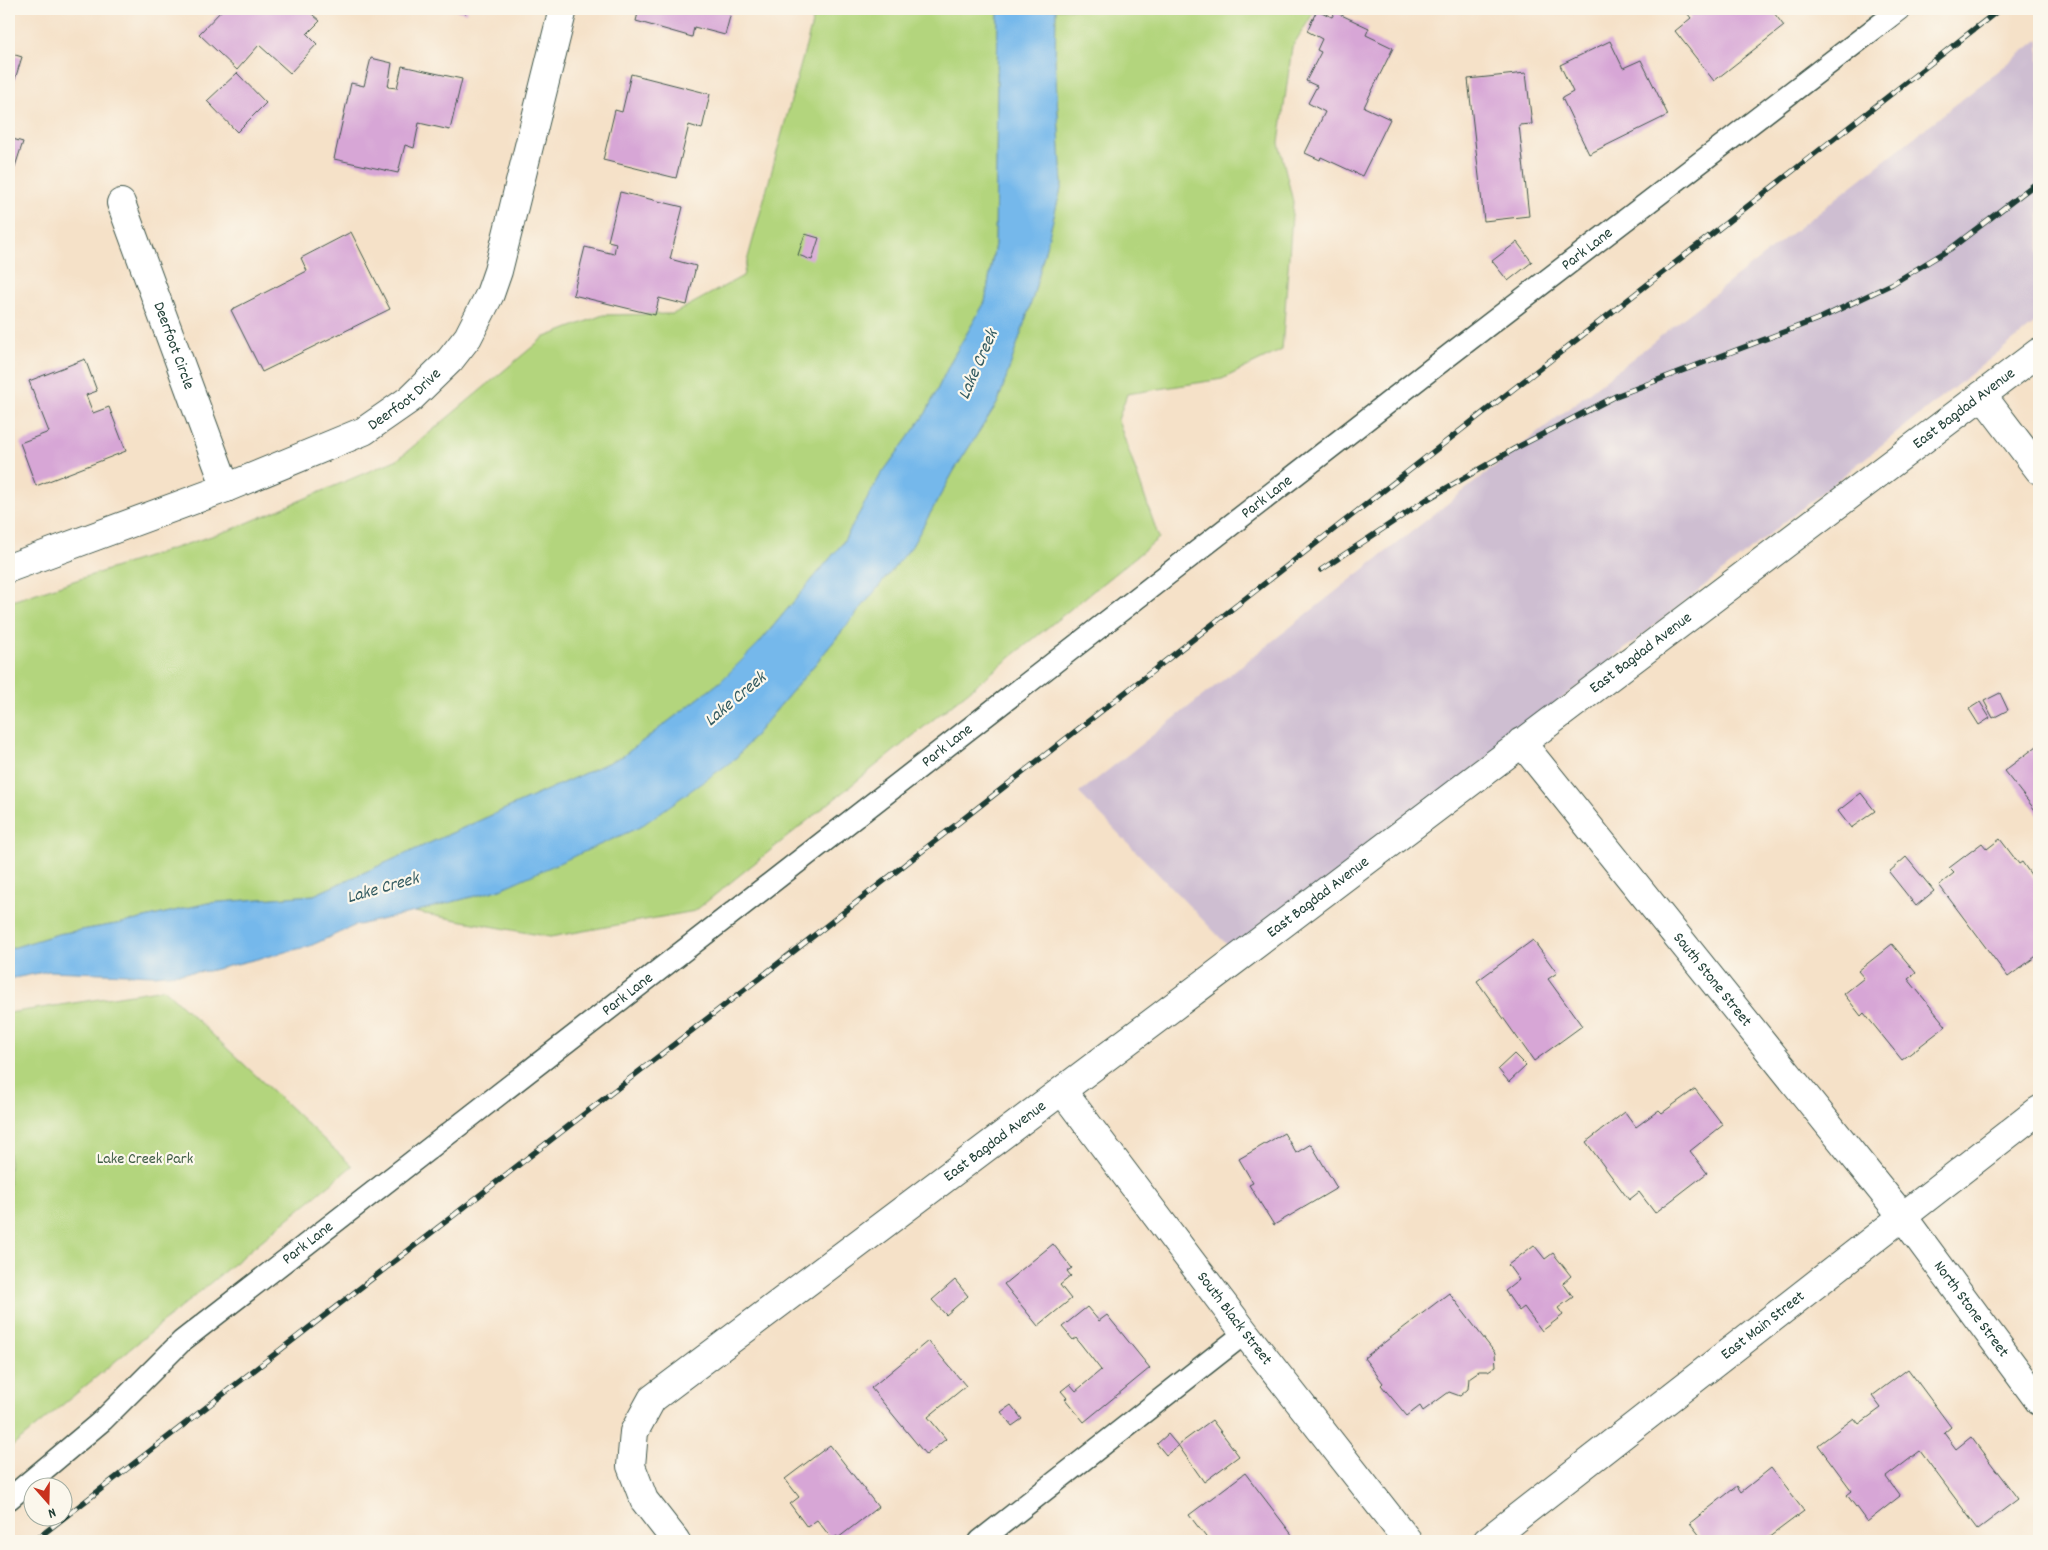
<svg xmlns="http://www.w3.org/2000/svg" width="2048" height="1550" viewBox="0 0 2048 1550" font-family="Dekko,sans-serif">
<style>
.industrial{fill:#cebed1}
.green{fill:#b3d57d;stroke:#698958}
.water{fill:#75b8eb;stroke:#4a7a90}
.building{fill:#d7a6d6}
.lines{fill:none;stroke-linecap:round;stroke-linejoin:round}
.lane-casing{stroke:#3f564a;stroke-width:24}
.street-casing{stroke:#3f564a;stroke-width:30}
.secondary-casing{stroke:#3f564a;stroke-width:30}
.lane{stroke:#fff;stroke-width:21}
.street{stroke:#fff;stroke-width:28}
.secondary{stroke:#fff;stroke-width:28}
.rail-casing{stroke:#1f3d34;stroke-width:5.5}
.rail{stroke:#fbf7ec;stroke-width:4;stroke-dasharray:11;stroke-linecap:butt}
.labels{text-anchor:middle;dominant-baseline:central;stroke-width:4.5;stroke-linejoin:round;paint-order:stroke}
.street-label{font-size:16px;fill:#1f3d34;stroke:#fbf7ec}
.park-label{font-size:16px;fill:#3d5b43;stroke:#fbf7ec}
.water-label{font-size:18px;font-style:italic;fill:#345c62;stroke:#fbf7ec}
</style>
<rect width="100%" height="100%" fill="#fbf7ec"/>
<filter id="ink" filterUnits="userSpaceOnUse"><feTurbulence type="fractalNoise" baseFrequency=".02" numOctaves="2"/><feDisplacementMap in="SourceGraphic" scale="10" xChannelSelector="R" yChannelSelector="G"/><feConvolveMatrix kernelMatrix="1 2 1 2 8 2 1 2 1" color-interpolation-filters="sRGB"/></filter>
<filter id="wash" filterUnits="userSpaceOnUse"><feTurbulence type="fractalNoise" baseFrequency=".0096" numOctaves="4" result="noise"/><feDisplacementMap in="SourceGraphic" scale="20" xChannelSelector="R" yChannelSelector="G"/><feGaussianBlur stdDeviation="1.12" result="paint"/><feColorMatrix in="noise" values="0 0 0 0 0 0 0 0 0 0 0 0 0 0 0 0 0 1.4 0 .05"/><feComposite in="paint" operator="in"/></filter>
<g filter="url(#wash)">
<rect width="100%" height="100%" fill="#f5e1c8"/>
<path class="industrial" d="M2039,39V320L1238,956L1079,793Z"/>
<path class="green" d="M816,9H998L995,244L985,302L952,359L926,413L880,476L842,544L759,643L720,682L623,756L314,895L208,903L128,922L58,934L9,949V602L233,529L398,459L543,338L603,315L673,314L743,276Z
M1056,9H1316L1292,47L1279,143L1293,202L1282,350L1222,379L1127,394L1118,420L1159,538L695,911L550,937L414,912L498,890L735,759L816,663L912,546L955,469L998,402L1033,297L1062,185L1055,60Z
M164,989L352,1166L9,1449V1013Z"/>
<path class="water" d="M998,9H1056L1055,60L1062,185L1033,297L998,402L955,469L912,546L816,663L735,759L640,827L498,890L414,912L354,926L310,946L208,971L153,975L49,971L9,979V949L58,934L128,922L208,903L314,895L623,756L720,682L759,643L842,544L880,476L926,413L952,359L985,302L995,244Z"/>
<g id="blocks">
<path class="building" d="M223,9H306L320,21L307,34L317,44L290,73L259,45L237,70L199,34Z
M451,9H467L466,13Z
M639,9H732L725,35L694,27L692,37L636,21Z
M1684,9H1771L1784,26L1714,81L1675,31L1691,18Z
M1317,10L1332,17L1335,12L1369,28L1366,35L1393,48L1364,107L1390,119L1362,176L1321,157L1320,160L1305,153L1325,112L1308,103L1317,86L1306,81L1321,52L1317,50L1322,39L1307,31Z
M1610,41L1623,68L1641,60L1668,115L1589,154L1562,98L1573,92L1560,65Z
M9,53L22,57L9,98Z
M371,58L392,63L388,87L397,88L402,66L462,79L450,130L419,123L414,148L405,145L398,173L334,159L351,83L364,86Z
M237,73L266,103L237,132L207,101Z
M1526,73L1532,124L1519,125L1529,216L1484,221L1468,79Z
M631,74L710,94L702,129L689,125L676,178L603,160L615,110L622,112Z
M9,138L23,142L9,185Z
M620,192L683,207L670,259L696,266L687,305L659,298L655,315L573,295L585,247L614,254L616,243L608,241Z
M351,232L390,309L262,372L231,310L307,271L301,258Z
M805,234L819,238L812,260L798,255Z
M1517,242L1532,262L1508,281L1492,261Z
M85,359L97,391L86,395L93,413L109,407L126,451L36,486L20,443L49,432L29,381Z
M2000,693L2008,710L1993,718L1984,701Z
M1980,702L1990,718L1979,725L1969,709Z
M2037,746L2039,748V815L2004,771Z
M1861,793L1875,811L1851,828L1838,811Z
M2000,839L2019,864L2022,862L2039,886V954L2008,977L1939,885L1954,873L1949,868L1982,843L1987,849Z
M1906,857L1934,891L1916,906L1889,872Z
M1533,940L1557,973L1548,979L1582,1026L1534,1061L1477,981Z
M1892,944L1916,973L1908,979L1946,1026L1902,1060L1864,1013L1861,1016L1844,994L1864,978L1858,971Z
M1514,1054L1526,1066L1509,1082L1498,1069Z
M1695,1089L1723,1125L1690,1151L1707,1173L1655,1213L1639,1192L1629,1200L1586,1142L1625,1112L1636,1127L1659,1110L1662,1113Z
M1284,1133L1296,1153L1311,1144L1337,1188L1274,1225L1249,1185L1253,1183L1239,1159Z
M1053,1244L1072,1268L1067,1271L1071,1276L1060,1285L1071,1299L1038,1326L1004,1284Z
M1534,1245L1545,1259L1553,1253L1571,1276L1563,1283L1573,1297L1558,1308L1563,1315L1542,1331L1524,1307L1519,1311L1505,1291L1519,1280L1508,1265Z
M955,1280L968,1296L946,1315L932,1300Z
M1449,1293L1495,1353L1496,1366L1488,1371H1479L1469,1378L1468,1389L1460,1396L1449,1392L1423,1411L1420,1406L1407,1416L1381,1385L1383,1383L1364,1358Z
M1087,1307L1099,1321L1107,1315L1150,1368L1084,1422L1065,1399L1067,1398L1061,1391L1070,1384L1076,1391L1101,1370L1076,1338L1073,1340L1062,1327Z
M928,1341L966,1386L928,1417L946,1439L926,1455L871,1388Z
M1908,1369L1951,1427L1944,1433L1956,1449L1971,1437L2018,1499L1978,1529L1920,1451L1886,1477L1900,1496L1867,1522L1847,1495L1852,1491L1818,1445L1854,1418L1859,1424L1881,1408L1872,1396Z
M1011,1405L1022,1419L1012,1426L1001,1412Z
M1212,1420L1239,1456L1204,1482L1178,1445Z
M1168,1434L1178,1446L1166,1455L1157,1444Z
M830,1445L878,1507L838,1538L837,1536L832,1539L817,1520L807,1527L790,1504L799,1497L785,1479Z
M1771,1468L1804,1511L1764,1541H1704L1690,1523L1737,1486L1741,1492Z
M1245,1473L1293,1536L1286,1541H1209L1189,1515Z"/>
</g>
</g>
<g filter="url(#ink)">
<use href="#blocks" fill-opacity="0" stroke="#3f564a" stroke-width="1"/>
<g class="lines">
<g class="lane-casing">
<g id="lane">
<path id="s1" d="M9,1499L103,1420L182,1341L1452,353L1900,9"/>
<path d="M980,1541L1245,1333"/>
</g>
</g>
<g class="street-casing">
<g id="street">
<path id="s2" d="M121,203L226,488"/>
<path d="M1982,395L2039,470"/>
<path id="s3" d="M9,568L226,488L364,431L410,399L450,360L468,337L490,294L498,271L563,9"/>
<path id="s4" d="M1521,742L1903,1217L2039,1401"/>
<path id="s5" d="M1063,1092L1245,1333L1408,1541"/>
</g>
</g>
<g class="secondary-casing">
<g id="secondary">
<path id="s6" d="M676,1541L644,1500L631,1466L634,1432L652,1399C1116,1052 1576,701 2039,352"/>
<path id="s7" d="M1487,1541L2039,1110"/>
</g>
</g>
<use href="#lane" class="lane"/>
<use href="#street" class="street"/>
<use href="#secondary" class="secondary"/>
<g class="rail-casing">
<path id="rail" d="M1321,570L1426,500L1514,449L1616,396L1823,317L1892,284L1950,249L2039,181
M34,1541L775,966L2000,9"/>
</g>
<use href="#rail" class="rail"/>
</g>
</g>
<g class="labels">
<g class="street-label">
<text stroke="none"><textPath href="#s1" startOffset="2014">Park Lane</textPath></text>
<text stroke="none"><textPath href="#s2" startOffset="152">Deerfoot Circle</textPath></text>
<text stroke="none"><textPath href="#s3" startOffset="432">Deerfoot Drive</textPath></text>
<text stroke="none"><textPath href="#s6" startOffset="1804">East Bagdad Avenue</textPath></text>
<text stroke="none"><textPath href="#s1" startOffset="1609">Park Lane</textPath></text>
<text stroke="none"><textPath href="#s6" startOffset="1399">East Bagdad Avenue</textPath></text>
<text stroke="none"><textPath href="#s1" startOffset="1204">Park Lane</textPath></text>
<text stroke="none"><textPath href="#s6" startOffset="994">East Bagdad Avenue</textPath></text>
<text stroke="none"><textPath href="#s4" startOffset="305">South Stone Street</textPath></text>
<text stroke="none"><textPath href="#s1" startOffset="799">Park Lane</textPath></text>
<text stroke="none"><textPath href="#s6" startOffset="589">East Bagdad Avenue</textPath></text>
<text stroke="none"><textPath href="#s1" startOffset="394">Park Lane</textPath></text>
<text stroke="none"><textPath href="#s4" startOffset="724">North Stone Street</textPath></text>
<text stroke="none"><textPath href="#s5" startOffset="284">South Black Street</textPath></text>
<text stroke="none"><textPath href="#s7" startOffset="350">East Main Street</textPath></text>
</g>
<g class="park-label">
<text x="145" y="1159">Lake Creek Park</text>
</g>
<g class="water-label">
<text transform="translate(979 365) rotate(-66)">Lake Creek</text>
<text transform="translate(736 700) rotate(-40)">Lake Creek</text>
<text transform="translate(383 889) rotate(-16)">Lake Creek</text>
</g>
</g>
<rect width="2048" height="1550" fill="none" stroke="#fbf7ec" stroke-width="30"/>
<g transform="translate(48 1502) rotate(160)"><circle r="24" fill="#fbf7ec" stroke="#a3ada2"/>
<path d="M0-4L9 19L0 12L-9 19Z" fill="#c8321e"/>
<text y="-8" font-size="14" font-weight="bold" text-anchor="middle" fill="#1f3d34">N</text>
</g>
</svg>
